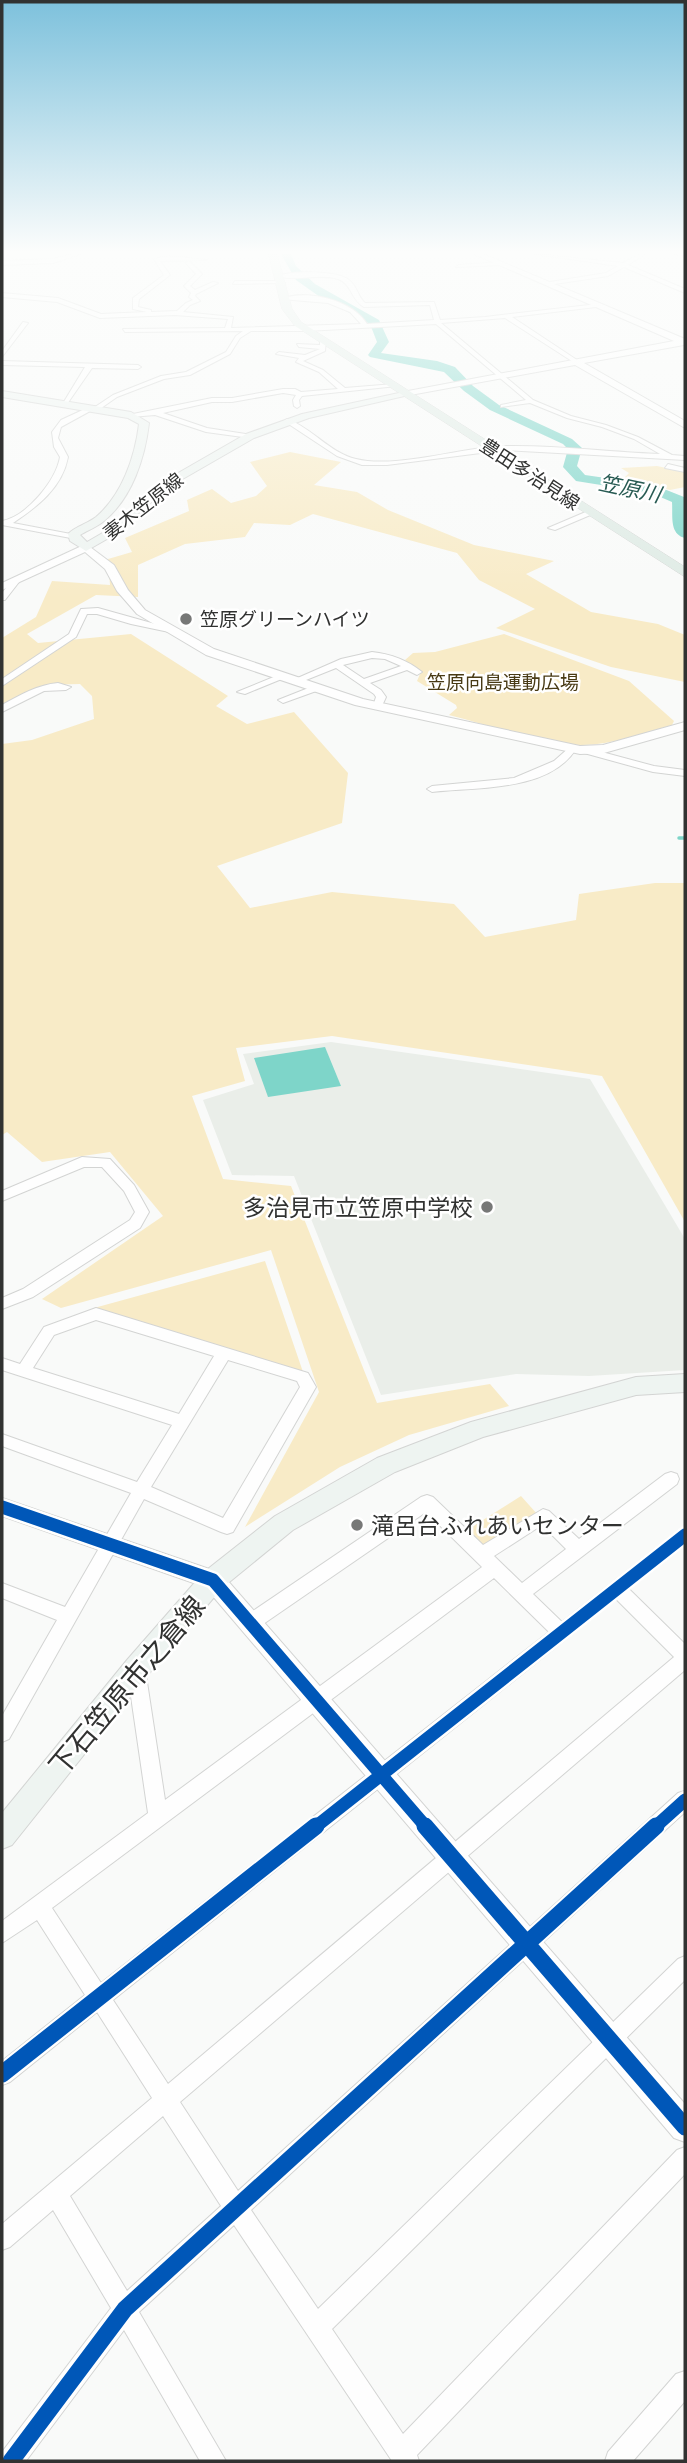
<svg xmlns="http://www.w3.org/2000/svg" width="687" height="2463" viewBox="0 0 687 2463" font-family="'Open Sans','Noto Sans JP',sans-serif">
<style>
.built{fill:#eaeee9}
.green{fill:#f8ebc7}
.water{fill:#7ed5c9}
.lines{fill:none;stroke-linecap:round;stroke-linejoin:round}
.stream{stroke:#7ed5c9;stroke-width:3.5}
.river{fill:#7ed5c9;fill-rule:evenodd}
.minor-casing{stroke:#d3d4d3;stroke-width:2}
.tertiary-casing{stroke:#d3d4d3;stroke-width:2}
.secondary-casing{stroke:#d3d4d3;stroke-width:2}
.primary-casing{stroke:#d3d4d3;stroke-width:1}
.minor{fill:#fefefe;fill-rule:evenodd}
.tertiary{fill:#fefefe;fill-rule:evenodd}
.secondary{fill:#eef4f1;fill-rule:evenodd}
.primary{fill:#dfebe5;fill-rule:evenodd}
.cycleway-far1-casing{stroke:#fff;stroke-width:18}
.cycleway-casing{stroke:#fff;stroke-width:21}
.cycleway-far1{stroke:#0057b8;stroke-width:13}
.cycleway{stroke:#0057b8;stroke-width:17}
.poi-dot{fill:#777877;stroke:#fff;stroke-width:2.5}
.labels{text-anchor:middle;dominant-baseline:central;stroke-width:5;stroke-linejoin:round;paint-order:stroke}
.far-street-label{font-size:19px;fill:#313231;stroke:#fff}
.far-poi-label{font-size:19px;fill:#313231;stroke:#fff;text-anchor:start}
.far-park-label{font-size:19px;fill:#483a15;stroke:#fff}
.far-water-label{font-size:21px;font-style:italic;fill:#285b53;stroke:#fff}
.poi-label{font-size:23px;fill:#313231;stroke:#fff;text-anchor:end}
.near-street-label{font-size:28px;fill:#313231;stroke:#fff}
</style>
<rect width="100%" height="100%" fill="#f9faf9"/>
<path class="built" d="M331,1042L590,1079L685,1239V1370L589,1376L516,1374L381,1395L294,1176L232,1175L203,1100L254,1084L243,1054Z"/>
<path class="green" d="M290,452L341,462L314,485L357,492L388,510L474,545L554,561L526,574L591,612L658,624L685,635V682L611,667L496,628L535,609L479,580L457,553L313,514L290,525L254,523L245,537L185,544L138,565V597L96,595L27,634L38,643L131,634L228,696L216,706L247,724L294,712L348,773L342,823L217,866L250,908L332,892L454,904L485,937L576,920L579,894L655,883H685V1222L602,1076L332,1036L236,1048L245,1081L192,1096L223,1179L291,1186L377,1403L490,1384L509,1406L409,1435L340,1467L245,1527L319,1392L271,1250L61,1308L42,1299L163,1216L110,1152L42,1162L7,1132L2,1135V744L32,740L94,719L92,696L80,684L43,685L2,705V638L36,617L52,581L110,585L108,559L132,552L125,538L189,511L187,500L212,489L231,503L256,496L267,486L250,462Z
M657,466L685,472V487L670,490L624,478L629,473L621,468Z
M504,634L629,681L674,721L672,725C642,733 612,745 582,745C547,745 485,724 449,715L457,708L456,705L417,681L420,674L405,660L413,653L435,652Z
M265,1261L303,1372L94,1308Z
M521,1496L538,1515L484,1549L467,1530Z"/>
<path class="water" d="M325,1047L341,1086L268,1097L254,1058Z"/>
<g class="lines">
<path class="stream" d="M679,838H685"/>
<path class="river" d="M281,254H291L296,266L315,284L379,320L389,342L381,353L437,361L455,367L473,386L499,405L572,439L582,448L577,466L585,475L654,485L684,497L685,538C669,534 673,516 672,502L651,493L576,481L563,467L568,449L563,444L490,410L464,391L444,372L370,357L368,355L377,342L370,324L320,297L296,280Z"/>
<g class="minor-casing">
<path id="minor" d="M72,254H80L53,263L2,265V261L53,259Z
M535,254L623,263L640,254H645L628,265L685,289V293L624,267L608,276L548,285L550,282L606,273L618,266Z
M675,254H685V256Z
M169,256L207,260L160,261L170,275L139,299L138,307L151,310V312L177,311L186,303L193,300L189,297L191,293L184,286L196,274L186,263L189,261L202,274L190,286L195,290L213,282L218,283L196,294L195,296L200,301L190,305L183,312L233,317L231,328L361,324L350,312L328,303L281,299C307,289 352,300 367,324L434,320L430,305L364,307C351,300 352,284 338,279C319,273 295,282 277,276C291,271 337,270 349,280C357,286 358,297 365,303L434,302L440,320L485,317L598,304L596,307L512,317L580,362L578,365L505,318L441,323L533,400L571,416L606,425L638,437L672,455L685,456V460L504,450L387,465H362L337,456L284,421L287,419C312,428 330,453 356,459C396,469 462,447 505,446C556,445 609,452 660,454L634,439L602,427L567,418L530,403L501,407V405L526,400L436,324L306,331H251L240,338L230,354L190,375L164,379L117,397L97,411L92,410L61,427L58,438L68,457C62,488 38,506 13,523L76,535V539L2,525V521C26,517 56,481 60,457L54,447L52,432L61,420L87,408L92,409L113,395L161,376L186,372L226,352L236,336L243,331L125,332L123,329L225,328L228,319L175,315L100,318L57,302L2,297V293L58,298L101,314L147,312L133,309V298L164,275L154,259Z
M501,262L503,265L456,267L459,265Z
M235,281H282L285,283L233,284Z
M23,322L28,323L2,357V351Z
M323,338L326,340L325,351L303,361L323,370L345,388L394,384L397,386L302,396L299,400L300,406L297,408L294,406L293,400L296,395L283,393L232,402H212L163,413L207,428L252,435L250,438L206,432L155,415L131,417L128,415L212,398H232L283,389H295L301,392L338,389L319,372L296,362L299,358L276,354L279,352L305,355L320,349L299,347L297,344L320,345V340Z
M2,361L138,365L141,367L138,369L92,368L65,407L62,405L85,367L2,365Z
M668,464L685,468V472L665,468Z
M588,511L595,513L555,530L548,528Z
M12,580L19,582L5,600H2V593Z
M98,608L173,629L169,632L131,624L97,614H87L76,637L2,686V679L69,634L81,609Z
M372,652C391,654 407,660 422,672L417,675L407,670L370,683L381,690L386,697L381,708L373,706L376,697L374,694L336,668L301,682L293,680L341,659ZM372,658L385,659L401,666L364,679L343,665Z
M281,674L289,676L245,694L237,692Z
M58,683L71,687L66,690L44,691L2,712V705C20,695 37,685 58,683Z
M316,685L319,686V690L283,703L278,700Z
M571,746L576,749C549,792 476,787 432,792L427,789L432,786L514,778L554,761Z
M587,748L654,766L685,770V776L653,772L584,753L582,751Z
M82,1157L110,1159L134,1185L149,1212L140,1228L33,1297L2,1309V1298L23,1289L130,1220L135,1212L124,1191L102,1167H84L2,1201V1191Z
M96,1308L308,1373L316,1387L233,1532L227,1534L221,1532L144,1499L9,1739L2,1742V1716L57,1620L2,1598V1583L65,1607L131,1493L2,1446V1434L137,1482L172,1425L2,1370V1358L20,1364L44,1327ZM96,1320L214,1356L179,1414L33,1368L54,1335ZM228,1360L297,1381L300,1387L223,1518L151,1487Z
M671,1472L677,1474L679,1479L677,1484L533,1594L562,1622L679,1530L685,1528V1545L629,1589L685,1644V1670L180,2102L238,2191L678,1793L685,1791V1812L251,2210L318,2309L678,1959L685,1956V1980L332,2329L403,2434L677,2150L685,2147V2174L417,2455L419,2461H392L234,2225L139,2312L226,2461H200L124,2330L26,2461H2V2452L111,2308L53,2210L10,2247L2,2250V2224L152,2098L97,2012L10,2082L2,2085V2061L85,1995L37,1920L2,1943V1921L148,1813L127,1669L130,1663L136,1661L142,1663L145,1669L165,1800L482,1567L426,1512L256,1629L250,1631L244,1629L241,1623L244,1617L421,1497L427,1495L433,1497L483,1545L543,1509L549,1511L579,1539L665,1474ZM542,1525L566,1549L522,1583L494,1556ZM494,1578L549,1632L101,1983L52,1908ZM616,1599L674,1657L168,2084L113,2000ZM163,2116L221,2206L127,2291L70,2196Z
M685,2371V2401L633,2461H605L608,2452L676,2374Z"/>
</g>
<g class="tertiary-casing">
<path id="tertiary" d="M474,254H483L685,339L684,345L584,363L685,421V428L575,365L405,396L403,394L408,391L674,341Z
M86,544L114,565L128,590L145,610L214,649L363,699L580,746L603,745L685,722V730L604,753L580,754L355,705L206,655L137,614L117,591L105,569L85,552L2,590V583Z
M2,1498L221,1573L685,2104V2142L674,2138L205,1587L2,1516Z"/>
</g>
<g class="secondary-casing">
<path id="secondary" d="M2,391L131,412L149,423C145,458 132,498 104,521C97,527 88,530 80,535L87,542L106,531L159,484L246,434L302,414L408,391L413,394L309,418L254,438L167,488L114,535L86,551L70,541L68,534C76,526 87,524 96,517C122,495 135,457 139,424L128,418L2,397Z
M685,1374V1392L636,1395L483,1437L395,1472L293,1530L222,1588L145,1678L12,1845L2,1849V1813L127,1660L204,1572L275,1516L377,1458L471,1422L636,1377Z"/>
</g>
<g class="primary-casing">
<path id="primary" d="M269,254H277L292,309L301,322L685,567V577L295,326L282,309Z"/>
</g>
<use href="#minor" class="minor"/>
<use href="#tertiary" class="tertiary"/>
<use href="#secondary" class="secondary"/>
<use href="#primary" class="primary"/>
<g class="cycleway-far1-casing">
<path id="cycleway-far1" d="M2,1507L213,1580L427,1828
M314,1828L685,1535
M654,1828L685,1800"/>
</g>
<g class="cycleway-casing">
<path id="cycleway" d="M425,1826L685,2127
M2,2074L316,1826
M11,2461L125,2309L656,1826"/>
</g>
<use href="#cycleway-far1" class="cycleway-far1"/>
<use href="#cycleway" class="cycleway"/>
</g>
<linearGradient id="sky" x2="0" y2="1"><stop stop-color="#7dc1dc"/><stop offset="0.42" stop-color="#fcfdfc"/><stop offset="1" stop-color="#fcfdfc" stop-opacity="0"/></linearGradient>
<rect width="687" height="599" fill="url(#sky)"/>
<g class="poi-dot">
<circle cx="186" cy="619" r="7"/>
<circle cx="487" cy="1207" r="7"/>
<circle cx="357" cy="1525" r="7"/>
</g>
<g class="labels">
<g class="far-street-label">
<text transform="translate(530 474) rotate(33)">豊田多治見線</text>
<text transform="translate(143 506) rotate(-38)">妻木笠原線</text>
</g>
<g class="far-poi-label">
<text x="200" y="619">笠原グリーンハイツ</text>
</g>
<g class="far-park-label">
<text x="503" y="682">笠原向島運動広場</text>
</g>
<g class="far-water-label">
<text transform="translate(630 488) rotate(12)">笠原川</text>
</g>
<g class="poi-label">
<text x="473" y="1207">多治見市立笠原中学校</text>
<text x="371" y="1525" text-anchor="start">滝呂台ふれあいセンター</text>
</g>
<g class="near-street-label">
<text transform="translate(126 1685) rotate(-50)">下石笠原市之倉線</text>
</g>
</g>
<rect width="687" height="2463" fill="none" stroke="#313231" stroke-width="7"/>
</svg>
